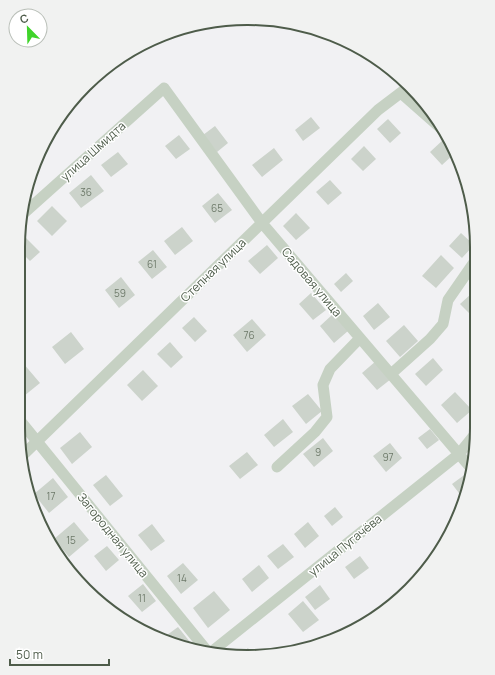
<svg xmlns="http://www.w3.org/2000/svg" width="495" height="675" viewBox="0 0 495 675" font-family="Manrope,sans-serif">
<style>
.building{fill:#ccd3cb}
.lines{fill:none;stroke-linecap:round;stroke-linejoin:round}
.minor{stroke:#c6d1c3;stroke-width:11}
.labels{text-anchor:middle;dominant-baseline:central;stroke-width:3;stroke-linejoin:round;paint-order:stroke}
.number-label{font-size:10px;fill:#6e7a6a}
.street-label{font-size:12px;fill:#4e5c4a;stroke:#fff}
.rim{fill:none;stroke:#4e5c4a;stroke-width:2}
</style>
<rect width="100%" height="100%" fill="#f1f1f3"/>
<path class="building" d="M311,117L320,128L303,141L295,130Z
M388,119L401,133L390,143L377,129Z
M215,126L228,143L217,152L203,135Z
M179,135L190,149L176,159L165,146Z
M444,139L455,153L442,165L430,152Z
M364,146L376,159L363,171L351,159Z
M274,148L283,160L262,177L252,165Z
M118,152L128,164L111,177L101,165Z
M91,175L104,191L81,208L69,193Z
M330,180L342,193L328,205L316,192Z
M27,186L30,190L25,194L26,188Z
M218,193L232,210L215,223L202,206Z
M52,206L67,221L52,236L37,221Z
M296,213L310,228L296,240L283,226Z
M182,227L193,241L175,255L164,241Z
M461,233L474,245L462,258L449,246Z
M23,235L40,252L30,261L18,249L19,239Z
M267,245L278,258L260,274L248,261Z
M153,250L167,267L152,279L138,262Z
M441,255L454,268L436,288L422,276Z
M346,273L353,281L341,292L334,284Z
M121,277L135,295L119,308L105,290Z
M311,293L326,310L313,320L299,304Z
M471,294L476,298V315L473,317L460,304Z
M378,303L390,317L374,330L363,316Z
M333,314L348,331L334,343L320,326Z
M194,317L207,331L195,342L182,328Z
M252,319L266,335L247,352L233,335Z
M404,325L418,341L400,357L386,341Z
M71,332L84,349L65,364L52,347Z
M170,342L183,357L171,368L157,354Z
M433,358L443,370L426,386L415,374Z
M376,361L391,379L377,390L362,373Z
M23,363L40,383L24,396L18,389V367Z
M143,370L158,386L142,401L127,385Z
M455,392L472,410L457,423L441,405Z
M308,394L322,411L306,424L292,406Z
M283,419L293,432L274,447L264,435Z
M430,429L439,440L427,449L418,438Z
M80,432L92,447L72,464L60,448Z
M323,438L333,451L314,467L303,454Z
M390,443L402,458L386,472L373,456Z
M247,452L258,465L240,479L229,466Z
M467,473L468,474L462,497L452,484Z
M106,475L123,496L110,506L93,485Z
M53,478L68,497L49,513L34,494Z
M335,507L343,517L332,526L324,516Z
M74,522L89,540L69,557L54,539Z
M308,522L319,536L305,548L294,534Z
M152,524L165,541L151,551L138,535Z
M283,544L294,557L278,569L267,556Z
M107,546L119,560L106,571L94,556Z
M360,556L369,568L354,579L345,567Z
M183,563L198,580L181,594L167,576Z
M259,565L269,578L252,592L242,579Z
M143,584L156,601L142,612L128,596Z
M320,585L330,599L315,610L305,597Z
M214,591L230,610L208,628L193,608Z
M303,601L319,620L303,632L288,614Z
M178,627L190,642L185,645L173,642L167,635Z
M248,648L253,655H238Z"/>
<g class="lines">
<path class="minor" d="M401,93L443,130
M22,215L164,88L262,223L470,467
M391,374L430,339L443,324L448,300L475,261
M18,418L208,652
M22,456L378,110L407,88
M277,467L315,432L327,417L323,385L330,369L360,338
M210,653L459,454L476,433"/>
</g>
<g class="labels">
<g class="number-label">
<text x="86" y="192">36</text>
<text x="217" y="208">65</text>
<text x="152" y="264">61</text>
<text x="120" y="293">59</text>
<text x="249" y="335">76</text>
<text x="318" y="452">9</text>
<text x="388" y="457">97</text>
<text x="51" y="496">17</text>
<text x="71" y="540">15</text>
<text x="182" y="578">14</text>
<text x="142" y="598">11</text>
</g>
<g class="street-label">
<text transform="translate(93 151) rotate(-42)">улица Шмидта</text>
<text transform="translate(213 270) rotate(-44)">Степная улица</text>
<text transform="translate(312 282) rotate(50)">Садовая улица</text>
<text transform="translate(113 535) rotate(51)">Загородная улица</text>
<text transform="translate(345 545) rotate(-39)">улица Пугачёва</text>
</g>
</g>
<path d="M0 0H495V675H0ZM247 25H248A222 222 0 0 1 470 247V428A222 222 0 0 1 248 650H247A222 222 0 0 1 25 428V247A222 222 0 0 1 247 25Z" fill="#f1f2f1" fill-rule="evenodd"/>
<path class="rim" d="M247 25H248A222 222 0 0 1 470 247V428A222 222 0 0 1 248 650H247A222 222 0 0 1 25 428V247A222 222 0 0 1 247 25Z"/>
<g transform="translate(28 28) rotate(337)"><circle r="19" fill="#ffffff" stroke="#b8beb7"/>
<path d="M0-3L7 15L0 10L-7 15Z" fill="#3fd42a"/>
<text y="-6" font-size="11" font-weight="bold" text-anchor="middle" fill="#4e5c4a">С</text>
</g>
<path d="M10 659v6h99v-6" fill="none" stroke="#4e5c4a" stroke-width="2"/>
<text x="16" y="659" font-size="12" fill="#4e5c4a" stroke="#ffffff" stroke-width="3" paint-order="stroke">50 m</text>
</svg>
